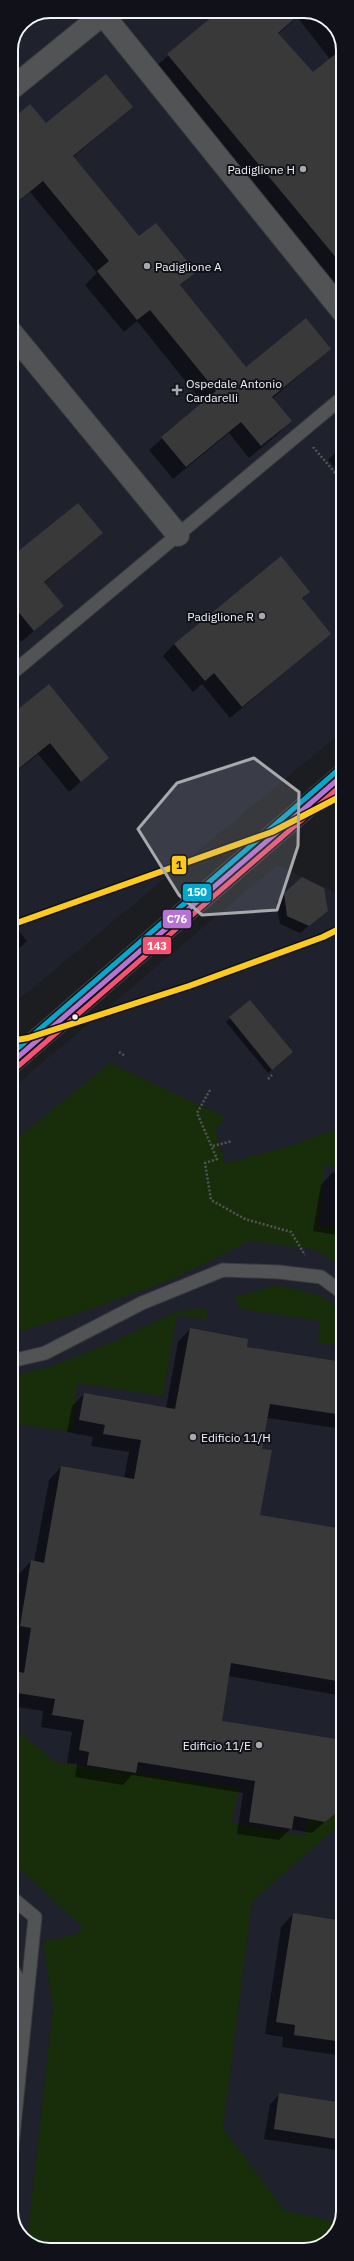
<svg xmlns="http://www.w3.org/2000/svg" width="354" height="2261" viewBox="0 0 354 2261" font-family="'IBM Plex Sans',sans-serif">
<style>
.built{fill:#1f212d}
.green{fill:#182d0a}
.shadow{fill:#0007;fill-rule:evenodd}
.building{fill:#3a393a}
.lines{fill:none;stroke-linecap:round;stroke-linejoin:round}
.lane-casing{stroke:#393a3d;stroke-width:15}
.street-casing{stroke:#393a3d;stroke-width:24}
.secondary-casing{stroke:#393a3d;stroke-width:24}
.path{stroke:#545558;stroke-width:2.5;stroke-dasharray:2 2;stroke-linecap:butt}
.lane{stroke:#525355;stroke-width:13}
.street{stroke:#525355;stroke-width:22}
.secondary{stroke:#525355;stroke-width:22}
.bus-1-casing{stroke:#111219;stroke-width:8}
.bus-2-casing{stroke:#111219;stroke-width:8}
.bus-3-casing{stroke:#111219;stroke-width:8}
.bus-1{stroke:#b673d3;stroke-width:5}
.bus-2{stroke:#f65372;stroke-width:5}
.bus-3{stroke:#00a9ce;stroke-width:5}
.metro-1-casing{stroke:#111219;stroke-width:9}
.metro-1{stroke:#feca1b;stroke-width:6}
.marked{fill:#a8a9ad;fill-opacity:0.2;stroke:#a8a9ad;stroke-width:3;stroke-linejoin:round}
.poi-dot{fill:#a8a9ad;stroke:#111219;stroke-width:1.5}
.bus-dot{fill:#f3f4f9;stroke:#111219;stroke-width:1.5}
.labels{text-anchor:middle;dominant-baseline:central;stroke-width:4;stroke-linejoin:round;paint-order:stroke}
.poi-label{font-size:12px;fill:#f3f4f9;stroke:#111219;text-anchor:end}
.rim{fill:none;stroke:#f3f4f9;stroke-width:2}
.line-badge{stroke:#111219;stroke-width:1.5}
.badge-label{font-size:11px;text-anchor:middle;font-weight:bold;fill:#fff}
.pale-badge-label{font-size:11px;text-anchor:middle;font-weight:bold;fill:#111}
</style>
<rect width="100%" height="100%" fill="#1c1d21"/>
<path class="built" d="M50,11H309L332,23L343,45V731L11,1006V50L23,22Z
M277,865L343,896V2211L333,2237L309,2250H45L22,2238L11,2216V1089Z"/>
<path class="green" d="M110,1063L225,1117L215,1129L225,1164L299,1143L343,1126V1168L324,1166L319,1226L343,1230V1267L314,1249L250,1241L170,1280L82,1312L11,1334V1143Z
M277,1285L319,1295L343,1311V1346L318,1342L320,1321L241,1309L234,1297Z
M205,1308L208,1319L177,1315L163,1396L77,1383L72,1432L11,1423V1376L49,1367L110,1343L175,1312Z
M11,1634L22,1636L19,1658L11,1657Z
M11,1725L55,1762L240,1788L231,1823L304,1836L314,1793L343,1797V1822L252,1901L223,2128L285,2211L339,2222L333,2237L309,2250H45L27,2241L53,2007L43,1942L80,1933L81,1926L11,1860Z"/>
<path class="shadow" d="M220,11H309L332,23L343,45V294L155,67ZM297,17L330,59L313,73L278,34Z
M43,14L35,22L16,37L23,22Z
M132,107L73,157L139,238L195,272L179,287L246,368L330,349L272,399L290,421L278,434L249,458L229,433L173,479L149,450L203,403L137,321L124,332L85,285L97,273L30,192L11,208V121L46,125Z
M343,445V478L328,460Z
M102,533L44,583L62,606L21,642L11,630V543L18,552Z
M309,592L302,599L330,634L230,718L202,684L193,692L163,656L174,644Z
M11,716L108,758L69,792L38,754L11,776Z
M11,833L16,839L11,844Z
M284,894L327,911L300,933L280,924L276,902Z
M11,921L27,941L11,956Z
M250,1001L288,1056L268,1073L226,1022Z
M333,1172L343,1174V1236L313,1231L321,1185Z
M190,1329L245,1348L343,1363V1429L267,1418L261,1449L259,1516L336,1529L343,1522V1696L228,1676L221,1722L343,1741V1792H339L335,1813L312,1833L290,1829L279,1840L237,1834L243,1793L132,1775L123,1785L75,1777L77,1764L67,1763L72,1732L41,1727L43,1711L11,1706V1672H14L19,1640L11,1638V1620L19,1574L31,1561L34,1562L49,1480L61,1467L124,1478L129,1452L91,1446L93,1437L67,1432L72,1406L84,1394L166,1408L178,1342Z
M293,1914L343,1922V2056L282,2047L283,2037L265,2034L281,1927Z
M280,2094L343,2104V2151L264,2139L270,2104Z"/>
<path class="building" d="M219,11H303L278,33L313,72L343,48V266L167,54Z
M106,74L133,107L73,156L139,236L156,223L196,272L180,285L246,367L306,318L331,349L272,397L292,421L261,446L241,422L186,467L161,437L216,391L150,310L137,320L97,271L109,261L43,181L11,207V120L30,104L46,123Z
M78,503L103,533L44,582L64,606L34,631L11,603V557Z
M281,556L310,592L302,598L331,634L242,707L214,673L205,681L174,644Z
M49,684L109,758L81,782L50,743L11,775V715Z
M302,877L324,888L328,911L309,926L287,916L284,893Z
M250,1000L293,1052L272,1070L229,1017Z
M190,1328L248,1339L247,1347L343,1362V1415L270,1404L262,1449L272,1450L260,1515L343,1529V1682L231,1663L222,1721L343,1740V1778L336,1813L325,1822L294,1816L292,1829L249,1822L255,1781L138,1762L136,1773L87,1765L89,1752L79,1750L84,1720L52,1715L55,1699L11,1692V1670L24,1673L31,1628L20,1626L31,1560L44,1563L61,1466L134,1479L141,1440L103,1434L105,1425L79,1420L84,1393L175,1409Z
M293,1913L343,1921V2042L294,2035L295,2025L276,2022Z
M279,2093L343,2103V2140L274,2129Z"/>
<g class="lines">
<g class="lane-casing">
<path id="lane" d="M11,674L343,397
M11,1361L45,1353L142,1303L223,1270L279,1272L321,1277L343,1293
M11,1897L35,1917L11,2157
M11,1967L19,1981L17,2010"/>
</g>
<g class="street-casing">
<path id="street" d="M100,11L343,312
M11,89L107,11
M11,332L178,535"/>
</g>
<g class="secondary-casing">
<path id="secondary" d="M11,1063L343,775"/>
</g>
<path class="path" d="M313,447L343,482
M119,1052L125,1056
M268,1079L272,1075
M210,1090L197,1113L217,1159L205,1163L211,1200L245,1219L291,1232L305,1255
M213,1146L232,1141"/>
<use href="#lane" class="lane"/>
<use href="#street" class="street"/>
<use href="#secondary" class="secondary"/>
<g class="bus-1-casing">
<path id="bus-1" d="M11,1063L343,775"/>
</g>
<g class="bus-2-casing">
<path id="bus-2" d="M16,1068L343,784"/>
</g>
<g class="bus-3-casing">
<path id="bus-3" d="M11,1054L338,770"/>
</g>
<use href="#bus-1" class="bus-1"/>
<use href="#bus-2" class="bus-2"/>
<use href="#bus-3" class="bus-3"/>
<g class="metro-1-casing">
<path id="metro-1" d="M11,925L272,832L343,795
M11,1041L28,1038L189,986L323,937L343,927"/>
</g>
<use href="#metro-1" class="metro-1"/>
</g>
<path class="marked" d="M254,758L299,792L298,846L277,910L202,915L179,895L138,829L177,783Z"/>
<g class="poi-dot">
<circle cx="303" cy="169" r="4"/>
<circle cx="147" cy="266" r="4"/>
<path d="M175 384h4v4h4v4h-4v4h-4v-4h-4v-4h4z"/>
<circle cx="262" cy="616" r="4"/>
<circle cx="193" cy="1437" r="4"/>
<circle cx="259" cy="1745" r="4"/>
</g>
<circle class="bus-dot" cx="75" cy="1017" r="3.5"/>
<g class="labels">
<g class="poi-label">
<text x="295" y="169">Padiglione H</text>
<text x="155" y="266" text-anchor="start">Padiglione A</text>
<text x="186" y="383" text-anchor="start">Ospedale Antonio<tspan x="186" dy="14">Cardarelli</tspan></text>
<text x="254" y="616">Padiglione R</text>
<text x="201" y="1437" text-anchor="start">Edificio 11/H</text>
<text x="251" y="1745">Edificio 11/E</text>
</g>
</g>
<path d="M0 0H354V2261H0ZM50 18H304A32 32 0 0 1 336 50V2211A32 32 0 0 1 304 2243H50A32 32 0 0 1 18 2211V50A32 32 0 0 1 50 18Z" fill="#111219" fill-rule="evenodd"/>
<path class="rim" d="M50 18H304A32 32 0 0 1 336 50V2211A32 32 0 0 1 304 2243H50A32 32 0 0 1 18 2211V50A32 32 0 0 1 50 18Z"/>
<g class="line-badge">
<rect x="171" y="855" width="16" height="20" rx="4" fill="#feca1b"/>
<rect x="182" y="883" width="30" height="19" rx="4" fill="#00a9ce"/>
<rect x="162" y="909" width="30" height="20" rx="4" fill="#b673d3"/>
<rect x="142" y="936" width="30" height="19" rx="4" fill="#f65372"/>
</g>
<g class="badge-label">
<text x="197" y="896">150</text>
<text x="177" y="923">C76</text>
<text x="157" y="950">143</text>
</g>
<g class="pale-badge-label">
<text x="179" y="869">1</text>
</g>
</svg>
